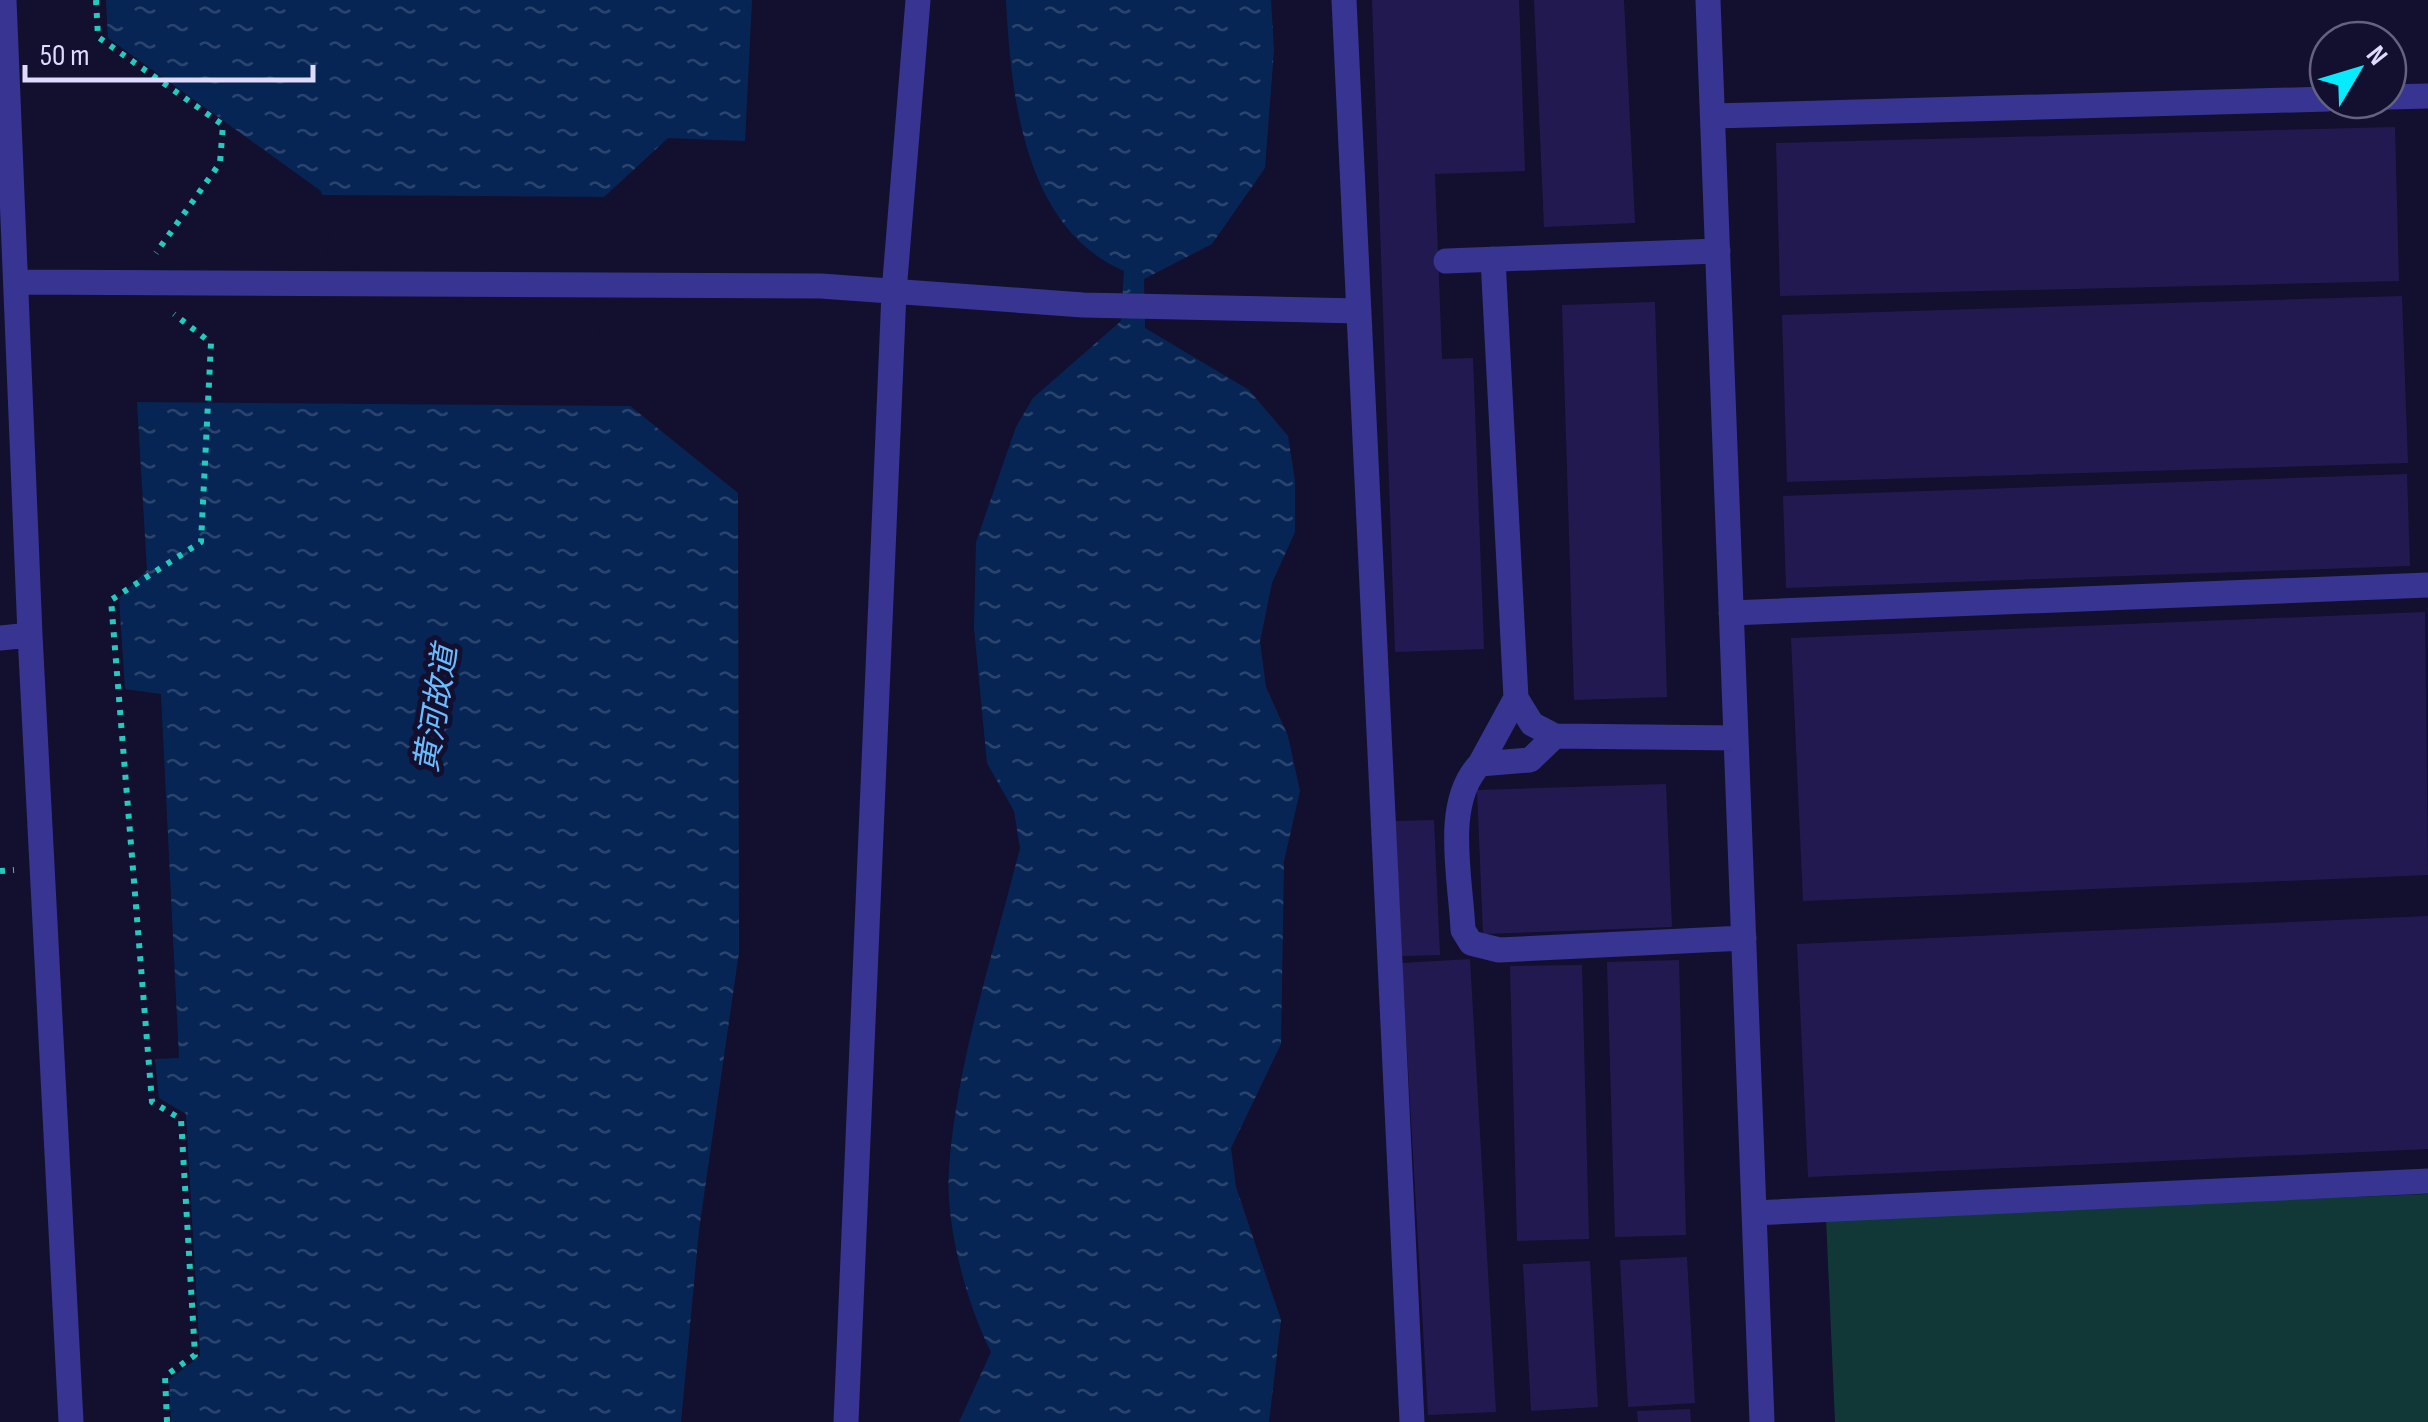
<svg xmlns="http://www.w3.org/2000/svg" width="2428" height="1422" viewBox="0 0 2428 1422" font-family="'Sofia Sans Condensed','Noto Sans SC',sans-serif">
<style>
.green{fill:#113836}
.water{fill:url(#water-ripples)}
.pier{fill:#130f2e}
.building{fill:#231951}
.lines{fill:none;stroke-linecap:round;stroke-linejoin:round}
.path{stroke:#23cbbe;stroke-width:6;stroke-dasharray:5 8;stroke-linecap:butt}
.minor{stroke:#373591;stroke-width:25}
.labels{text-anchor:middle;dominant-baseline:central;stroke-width:10;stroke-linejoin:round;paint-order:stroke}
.water-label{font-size:32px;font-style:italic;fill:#69bcff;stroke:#130f2e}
</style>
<defs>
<pattern id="water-ripples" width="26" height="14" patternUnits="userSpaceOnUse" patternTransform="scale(2.5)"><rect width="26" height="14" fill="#072554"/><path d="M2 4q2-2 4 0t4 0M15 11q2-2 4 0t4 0" fill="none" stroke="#2b446e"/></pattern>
</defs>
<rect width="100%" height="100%" fill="#130f2e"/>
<path class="green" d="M2428,1194V1422H1835L1826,1218Z"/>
<path class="water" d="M106,0H752L745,141L668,138L577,222L603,384L738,493L739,952L699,1230L681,1422H171L169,1380L200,1356L186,1114L159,1098L155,1059L179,1058L161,694L125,689L119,598L147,570L134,352L266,351L307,334L326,296L334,236L321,191L108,38Z
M1006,0H1271L1274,50L1265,168L1212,244L1144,279L1145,328L1249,390L1288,436L1295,481V532L1272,583L1260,642L1266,687L1288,736L1300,791L1284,861L1281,1044L1231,1148L1236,1187L1281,1320L1269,1422H959L991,1352C966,1302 945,1224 949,1168C957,1060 994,952 1020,848L1014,811L987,763L974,628L976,542L1016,427L1033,398L1121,321L1124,271C1024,228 1011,96 1006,0Z"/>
<path class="pier" d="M317,195L611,197L582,224L607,382L637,406L132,402L130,348L265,346L304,330L321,294L329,236Z"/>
<path class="building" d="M1372,0H1519L1525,171L1435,174L1442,359L1473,358L1484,649L1395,652Z
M1534,0H1624L1635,223L1544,227Z
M2395,127L2399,281L1780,296L1776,143Z
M2402,296L2408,463L1787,482L1782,315Z
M1655,302L1667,697L1574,700L1562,305Z
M2407,474L2410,566L1786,588L1783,496Z
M2425,612L2428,875L1803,901L1791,638Z
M1666,784L1672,927L1483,934L1477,790Z
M1434,820L1440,955L1402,956L1395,821Z
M2428,916V1149L1808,1177L1797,944Z
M1470,959L1496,1412L1428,1415L1402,963Z
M1679,960L1686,1235L1615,1237L1607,962Z
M1582,965L1589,1239L1517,1241L1510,966Z
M1687,1257L1695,1403L1628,1407L1620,1260Z
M1590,1261L1598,1407L1531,1411L1523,1264Z
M1690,1409L1691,1422H1638L1637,1411Z"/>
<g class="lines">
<path class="path" d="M96,0L98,37L223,125L220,163L156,253
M0,871L14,870
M167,1422L165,1376L195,1355L181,1119L152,1102L111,600L201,542L211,343L174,314"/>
<path class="minor" d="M1344,0L1412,1422
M1708,0L1762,1422
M2388,97L2428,96
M1713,116L2328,99
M1493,259L1516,698L1532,724L1555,736L1736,738
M1446,261L1718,251
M16,282L821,286L1083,305L1359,311
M1731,613L2428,585
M30,635L71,1422
M0,638L30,635L4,0
M1516,698L1480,764L1530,760L1555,736
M1480,764C1442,803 1461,879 1463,930L1471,943L1499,950L1744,938
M1754,1213L2428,1181
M846,1422L894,292L918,0"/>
</g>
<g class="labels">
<g class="water-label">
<text transform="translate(437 709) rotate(-81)">黄河故道</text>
</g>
</g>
<g transform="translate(2358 70) rotate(52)"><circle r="48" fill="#130f2e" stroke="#656182" stroke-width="2.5"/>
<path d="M0-8L18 38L0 25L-18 38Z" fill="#07ebff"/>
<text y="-15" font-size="28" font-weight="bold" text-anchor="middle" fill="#dfdbff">N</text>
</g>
<path d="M25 65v15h288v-15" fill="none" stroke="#dfdbff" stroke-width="5"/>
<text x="40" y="65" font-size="30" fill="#dfdbff" stroke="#130f2e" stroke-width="8" paint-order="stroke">50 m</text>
</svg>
